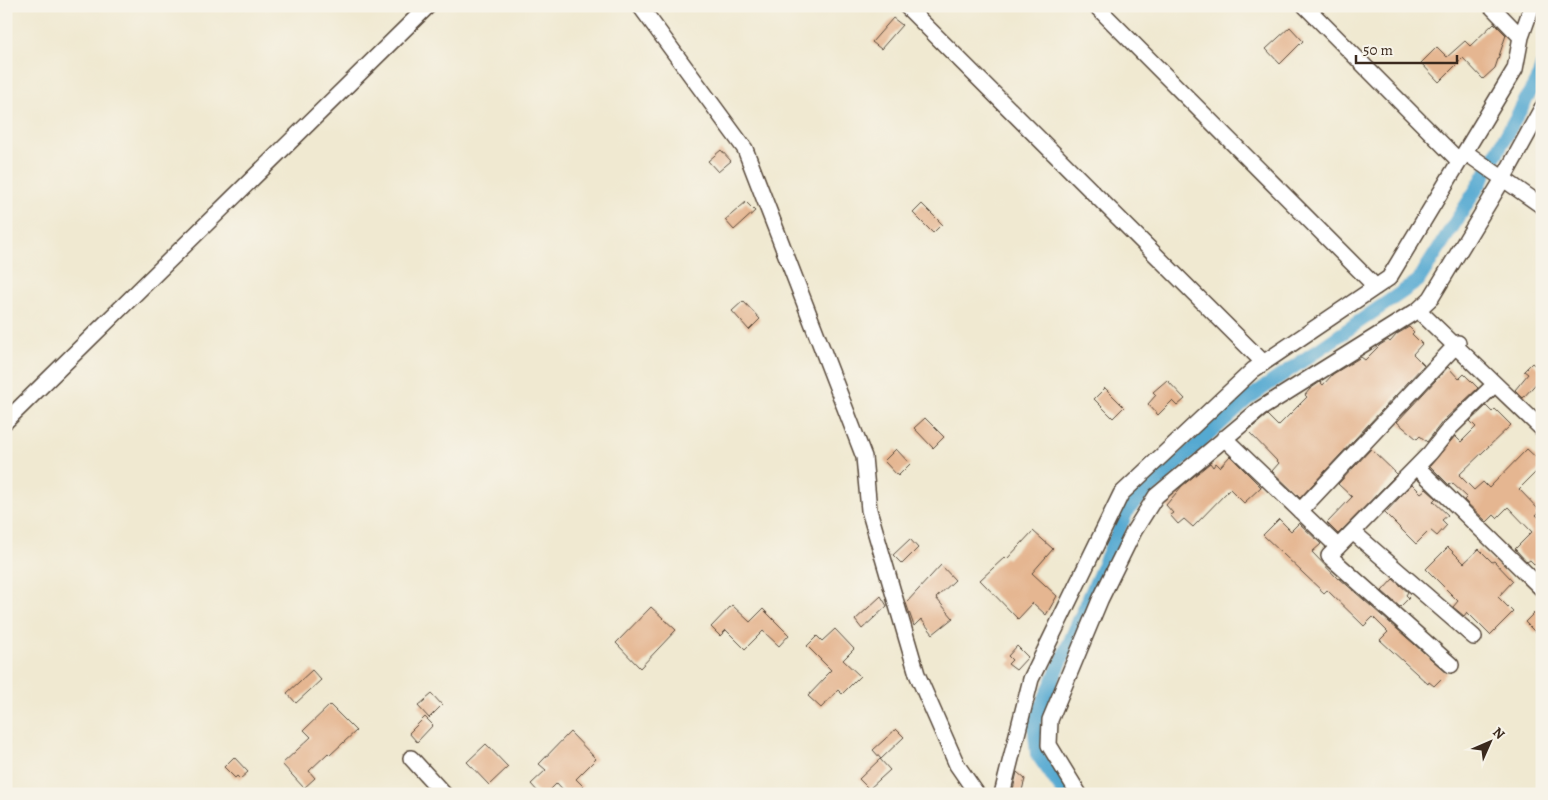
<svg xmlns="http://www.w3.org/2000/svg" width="1548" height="800" viewBox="0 0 1548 800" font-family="Alegreya,serif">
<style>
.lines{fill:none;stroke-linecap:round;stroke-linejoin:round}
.canal{stroke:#55a9d1;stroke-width:14}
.building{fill:#e5b691}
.minor-casing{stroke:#564739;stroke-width:18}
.minor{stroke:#fff;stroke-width:15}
</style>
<rect width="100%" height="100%" fill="#f7f3e8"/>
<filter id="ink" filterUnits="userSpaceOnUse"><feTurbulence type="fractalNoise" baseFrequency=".02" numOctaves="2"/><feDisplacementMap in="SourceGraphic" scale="10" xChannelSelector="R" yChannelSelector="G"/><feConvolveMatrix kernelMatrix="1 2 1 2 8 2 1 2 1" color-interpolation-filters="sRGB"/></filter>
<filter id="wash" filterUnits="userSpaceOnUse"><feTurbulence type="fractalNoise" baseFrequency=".0096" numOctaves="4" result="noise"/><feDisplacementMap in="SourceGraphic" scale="20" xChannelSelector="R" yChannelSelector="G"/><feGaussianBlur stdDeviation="1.12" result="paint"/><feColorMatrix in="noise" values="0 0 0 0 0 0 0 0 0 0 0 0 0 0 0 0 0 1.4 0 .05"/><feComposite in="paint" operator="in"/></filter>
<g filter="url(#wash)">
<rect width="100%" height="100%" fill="#f0e9d1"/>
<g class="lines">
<path class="canal" d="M1065,794L1037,754L1034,723L1128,509L1246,400L1418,281L1479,185L1539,76L1542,65"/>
</g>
<g id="blocks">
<path class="building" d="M893,18L902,25L881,49L872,42Z
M1494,23L1506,35L1495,68L1483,79L1463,58L1439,82L1421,63L1437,47L1447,57L1465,41L1470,46Z
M1290,27L1303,41L1280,64L1266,49Z
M721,150L731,161L718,172L708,161Z
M746,202L755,211L734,230L725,220Z
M922,204L942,224L933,233L913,213Z
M743,301L760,319L749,330L732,311Z
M1409,327L1414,332L1412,334L1422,344L1413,354L1424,365L1300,498L1272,471L1279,463L1248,431L1267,415L1278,426L1307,397L1305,395L1310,389L1320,382L1323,385L1333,374L1361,357L1365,360L1380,345L1388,340L1390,342L1397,334Z
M1532,363L1542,371V377L1523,398L1515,390L1528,374L1524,371Z
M1448,367L1459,379L1464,374L1478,388L1443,421L1427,442L1420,436L1417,439L1397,422Z
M1167,380L1185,399L1177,406L1172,401L1158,415L1148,404L1156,395L1153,392Z
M1105,388L1124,407L1113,418L1094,399Z
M1486,406L1492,412L1495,409L1511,425L1459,475L1474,490L1483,482L1489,488L1527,449L1542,463V466L1519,489L1540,511L1536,515L1542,520V572L1530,560L1527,562L1515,549L1532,532L1508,507L1497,518L1494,515L1487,522L1464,500L1467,497L1452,483L1449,485L1430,466L1455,436L1461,442L1476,427L1470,421Z
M925,418L944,437L933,448L914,428Z
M896,449L910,464L898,476L884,461Z
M1371,449L1397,474L1338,534L1327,523L1352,497L1338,484Z
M1230,456L1261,487L1244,503L1230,489L1193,527L1184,519L1178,524L1170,515L1173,513L1166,505L1182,486L1210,463L1213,467L1216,463L1220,467Z
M1412,484L1421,493L1426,489L1436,498L1433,501L1448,515L1442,520L1447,525L1437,536L1430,530L1416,544L1385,513Z
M1279,519L1291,531L1299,523L1321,544L1312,552L1338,579L1339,578L1447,673L1434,686L1429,682L1428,684L1380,640L1388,632L1373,617L1364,626L1327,590L1324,593L1263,535Z
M1033,531L1053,549L1032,573L1057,596L1046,615L1033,603L1018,619L980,580L1005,557L1007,559Z
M910,539L918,548L902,564L893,555Z
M1448,547L1464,563L1479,549L1492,562L1494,561L1513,581L1498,597L1513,612L1490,635L1467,612L1464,616L1453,607L1458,601L1426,569Z
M941,565L955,580L936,598L953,618L933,634L921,619L914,626L906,603Z
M1393,579L1408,592L1406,595L1409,598L1400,607L1382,591Z
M881,596L887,606L862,629L855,620Z
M732,605L750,622L763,609L789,635L779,646L763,631L745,649L726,630L720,636L711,627Z
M1542,605V628L1536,633L1525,622Z
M651,607L676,630L640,668L616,643Z
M835,629L854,649L843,660L860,676L842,694L838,690L821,708L808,696L826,677L825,676L831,670L807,646L817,636L822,641Z
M1017,646L1028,657L1016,670L1008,664L1012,660L1008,656Z
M312,670L321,680L296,703L287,693Z
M432,694L442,705L429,718L418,706Z
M330,705L356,731L330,755L328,753L309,771L315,778L304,788L282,764L311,737L304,730Z
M425,717L433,725L417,742L409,733Z
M896,729L904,737L881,759L873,750Z
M570,732L596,759L576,779L583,786L575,794H567L557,783L546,794H540L531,784L546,770L539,764Z
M486,744L508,767L489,785L467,762Z
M234,757L248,772L240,779L237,776L235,778L224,767Z
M880,759L890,770L869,789L859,779Z
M1017,772L1025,779L1021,794H1012Z"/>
</g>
</g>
<g filter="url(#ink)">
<use href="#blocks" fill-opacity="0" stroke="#564739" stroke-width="1"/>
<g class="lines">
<g class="minor-casing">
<path id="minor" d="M640,6L745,149L864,457L869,510L917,674L957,765L977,794
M906,6L1264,363
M1096,6L1376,287
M1305,6L1459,161
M1491,6L1521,37
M1465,152L1542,206
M1418,310L1542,429
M6,421L428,6
M1224,438L1338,547
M1417,467L1542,589
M1300,511L1458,343
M1353,532L1474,637
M1451,665L1329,556L1430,453L1450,428L1495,384
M411,758L444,794
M1002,794L1031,679L1121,494L1253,370L1389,278L1515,69L1521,37L1532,6
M1079,794L1049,745L1050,720L1100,600L1134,531L1156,496L1260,409L1418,310L1431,298L1503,179L1542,108"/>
</g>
<use href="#minor" class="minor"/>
</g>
</g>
<rect width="1548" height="800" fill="none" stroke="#f7f3e8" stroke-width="25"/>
<g transform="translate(1490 742) rotate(45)" stroke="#f7f3e8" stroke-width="4" paint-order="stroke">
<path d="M0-4L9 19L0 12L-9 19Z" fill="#3b2a1e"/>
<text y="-8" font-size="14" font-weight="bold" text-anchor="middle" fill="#3b2a1e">N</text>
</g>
<path d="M1356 55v8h101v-8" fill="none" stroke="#3b2a1e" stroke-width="2.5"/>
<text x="1363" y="55" font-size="15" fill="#3b2a1e" stroke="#f7f3e8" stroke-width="4" paint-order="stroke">50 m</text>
</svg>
